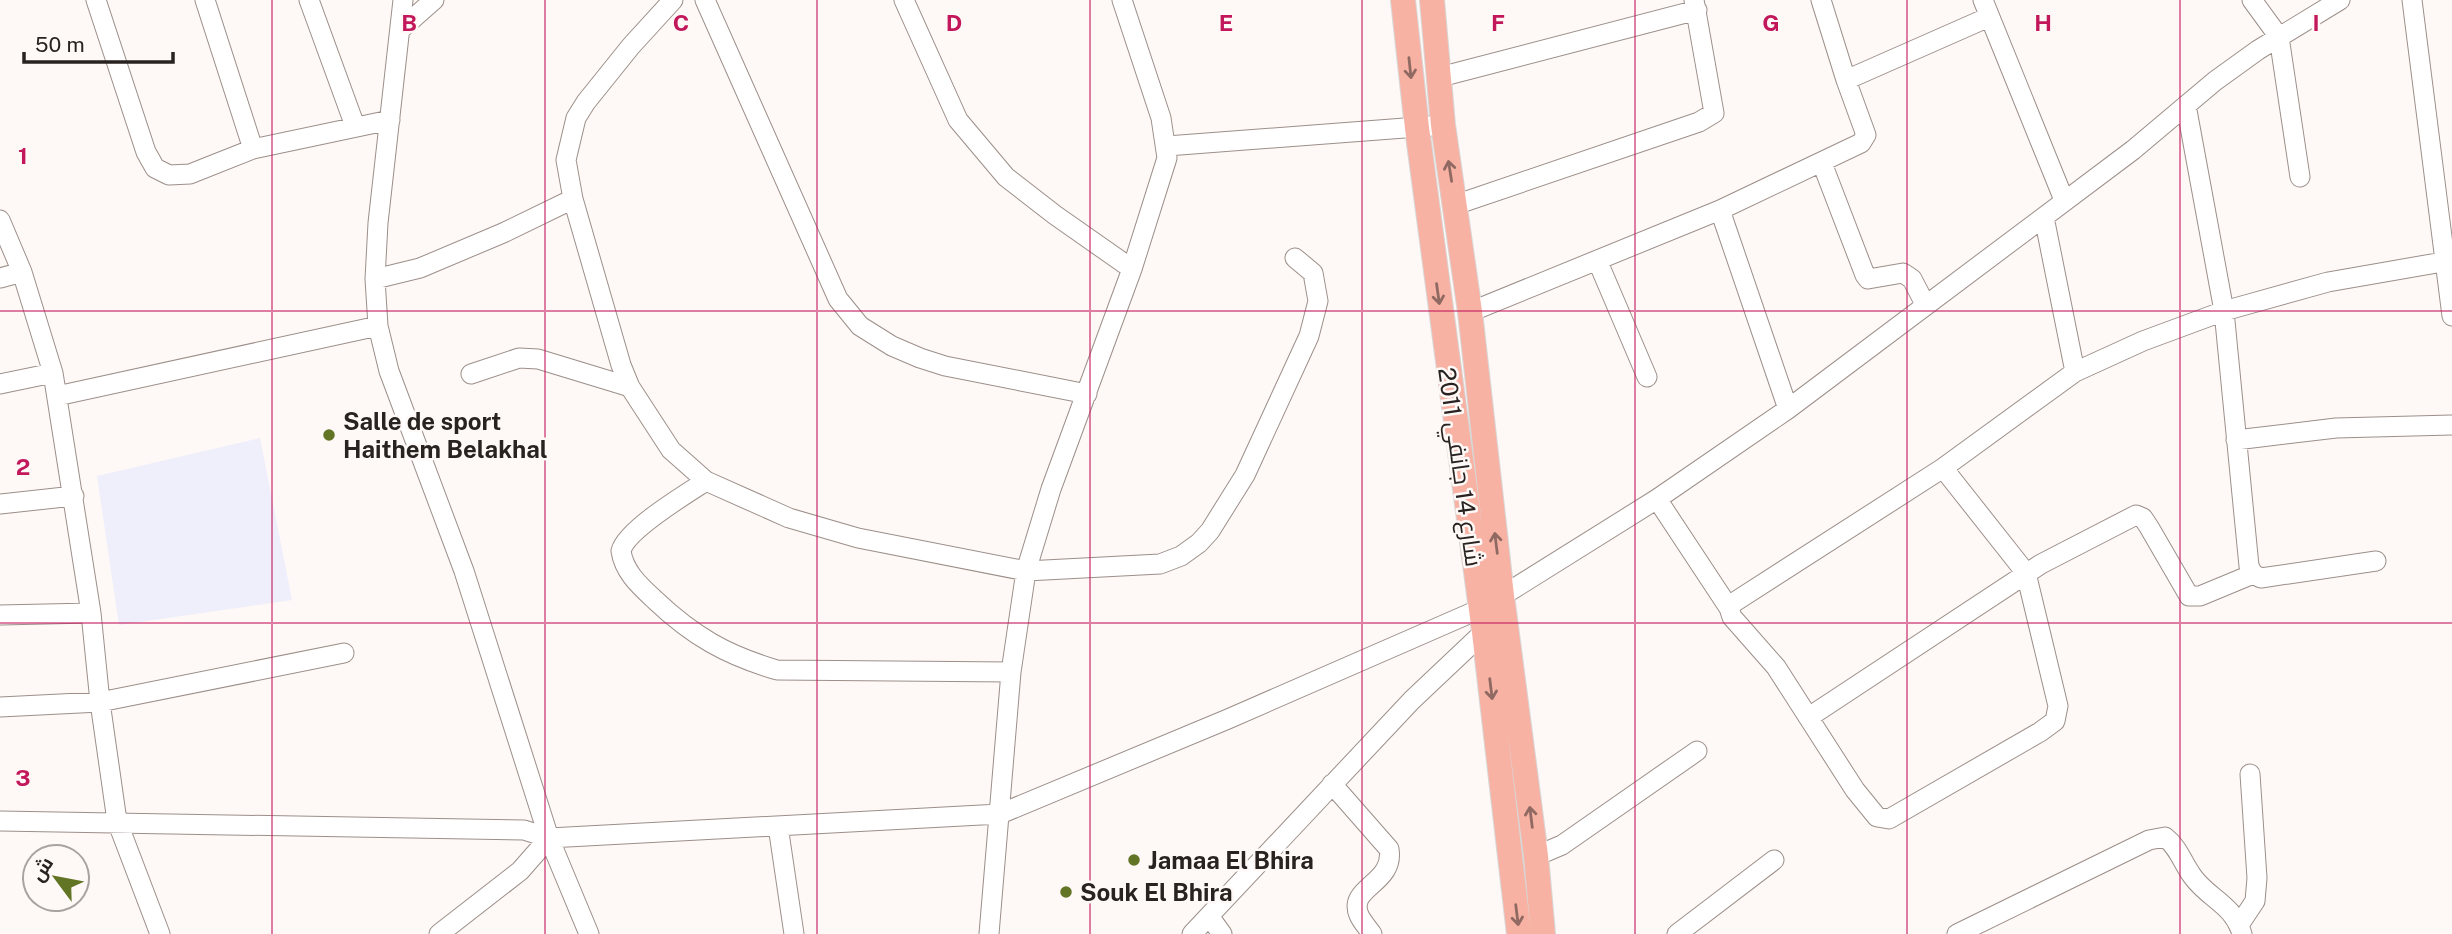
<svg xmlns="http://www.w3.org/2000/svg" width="2452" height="934" viewBox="0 0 2452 934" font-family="'Public Sans',Cairo,sans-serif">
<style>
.education{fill:#efeefb}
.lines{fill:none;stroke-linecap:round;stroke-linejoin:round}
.minor-casing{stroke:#9c8f89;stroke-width:21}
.major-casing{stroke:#d8d7d7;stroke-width:26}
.minor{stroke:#fff;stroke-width:19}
.major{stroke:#f7b2a4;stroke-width:24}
.oneway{stroke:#906a62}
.grid{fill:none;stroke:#c2185b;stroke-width:2;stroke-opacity:0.55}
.poi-dot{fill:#617524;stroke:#fef8f6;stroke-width:2.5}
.labels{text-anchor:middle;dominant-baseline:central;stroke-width:5;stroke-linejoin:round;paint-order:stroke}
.poi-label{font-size:24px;font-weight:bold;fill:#282220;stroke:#fef8f6;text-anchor:start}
.street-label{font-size:24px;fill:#282220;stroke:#fef8f6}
.grid-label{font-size:23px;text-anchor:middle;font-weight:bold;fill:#c2185b;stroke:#fef8f6;stroke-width:5;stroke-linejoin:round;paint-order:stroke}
</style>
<rect width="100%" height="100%" fill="#fef8f6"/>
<path class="education" d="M260,438L292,600L119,625L97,476Z"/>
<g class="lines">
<g class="minor-casing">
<path id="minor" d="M96,0L146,152L155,168L169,175L190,174L253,149L390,120
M205,0L253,149
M309,0L355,126
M403,0L378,223L375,279L378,326L389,371L464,571L549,838L589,934
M673,0L631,46L586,102L576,118L566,160L573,199L621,365L630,387L671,450L706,481L789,518L858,538L1026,571L1160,564L1181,556L1199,543L1210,531L1245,475L1309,336L1318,301L1313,273L1295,258
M705,0L838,299L860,326L892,346L920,358L945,366L1087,394
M904,0L958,120L1006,177L1055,215L1132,269
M1983,0L2064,200
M2252,0L2279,37L2300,177
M2412,0L2452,316
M400,30L434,0
M1440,77L1697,10
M1846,80L1989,17
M2186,105L2224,311L2249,566L2253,574L2261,578L2376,561
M1167,146L1431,126
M1822,163L1865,275L1868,279L1903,273L1912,279L1925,304
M1455,205L1699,122L1714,113L1694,0
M1720,210L1788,409
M2044,217L2075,372
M0,220L22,272L53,373L91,613L100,702L117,821L160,934
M1598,262L1647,377
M0,278L22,272
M375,279L420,268L503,233L573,199
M1470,312L1720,210L1861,143L1866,135L1846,80L1821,0
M471,374L519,358L538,359L630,387
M0,384L53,373
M57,396L378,326
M2236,440L2336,428L2452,425
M1943,468L2026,573L2058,706L2055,721L2040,732L1889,819L1877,817L1855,790L1776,667L1732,617L1729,608L1733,603L1943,468L2075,372L2143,341L2224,311L2328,282L2443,262
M706,481C686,494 626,530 621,551C624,572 640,586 655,600C693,636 726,655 777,670L1011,672
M1657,499L1729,608
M0,504L74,496
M0,615L91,613
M0,707L100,702L344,653
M1809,717L2041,564L2136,515L2143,518L2149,527L2189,596H2200L2253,574
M1332,784L1389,849C1395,884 1347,887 1359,915C1362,922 1368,928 1372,934
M0,821L524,830L549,838L1000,814L1228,719L1480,609L1502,596L1657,499L1788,409L2133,150L2215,81L2258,50L2340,0
M778,826L794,934
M1536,856L1562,845L1697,751
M1209,916L1222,934
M2239,925L2255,901L2257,878L2250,774
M439,934L520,871L549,838
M989,934L1011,672L1026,571L1051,489L1132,269L1167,158L1161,118L1122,0
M1192,934L1412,700L1484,632
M1677,934L1774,860
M1957,934L2149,840L2165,837C2179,848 2182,862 2193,877C2209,899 2234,905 2242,934"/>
</g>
<g class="major-casing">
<path id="major" d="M1403,0L1417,128L1484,632L1519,934
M1432,0L1443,125L1470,312L1502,596L1536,856L1543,934"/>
</g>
<use href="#minor" class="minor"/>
<use href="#major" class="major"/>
</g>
<defs><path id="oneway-shaft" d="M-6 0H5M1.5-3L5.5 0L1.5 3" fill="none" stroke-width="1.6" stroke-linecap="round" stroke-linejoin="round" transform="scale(1.75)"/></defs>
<g class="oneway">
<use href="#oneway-shaft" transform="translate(1410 68) rotate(84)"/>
<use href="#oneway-shaft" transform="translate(1450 171) rotate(-99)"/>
<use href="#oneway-shaft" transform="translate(1438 294) rotate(82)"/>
<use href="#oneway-shaft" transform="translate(1496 543) rotate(-97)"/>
<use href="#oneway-shaft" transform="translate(1491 689) rotate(83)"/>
<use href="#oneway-shaft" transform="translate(1531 817) rotate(-97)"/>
<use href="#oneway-shaft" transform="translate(1517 915) rotate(83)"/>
</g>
<path class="grid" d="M272,0V934M545,0V934M817,0V934M1090,0V934M1362,0V934M1635,0V934M1907,0V934M2180,0V934M0,311H2452M0,623H2452"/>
<g class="poi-dot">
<circle cx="329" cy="435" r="7"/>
<circle cx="1134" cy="860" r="7"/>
<circle cx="1066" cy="892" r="7"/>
</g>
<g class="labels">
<g class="poi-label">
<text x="343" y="421">Salle de sport<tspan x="343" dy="28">Haithem Belakhal</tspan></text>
<text x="1148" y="860">Jamaa El Bhira</text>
<text x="1080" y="892">Souk El Bhira</text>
</g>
<g class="street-label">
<text transform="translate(1461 467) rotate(82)">شارع 14 جانفي 2011</text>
</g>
</g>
<g class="grid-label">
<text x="409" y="31">B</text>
<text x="681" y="31">C</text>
<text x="954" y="31">D</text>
<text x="1226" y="31">E</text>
<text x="1498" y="31">F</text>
<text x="1771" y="31">G</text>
<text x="2043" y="31">H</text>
<text x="2316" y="31">I</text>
<text x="23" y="164">1</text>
<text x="23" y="475">2</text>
<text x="23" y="786">3</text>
</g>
<g transform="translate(56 878) rotate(302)"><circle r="33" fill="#fef8f6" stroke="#a8a2a0" stroke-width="2"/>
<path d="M0-5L12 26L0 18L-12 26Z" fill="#617524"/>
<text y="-10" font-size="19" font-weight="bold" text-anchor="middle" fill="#282220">ش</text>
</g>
<path d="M24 52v10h149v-10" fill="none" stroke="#282220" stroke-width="3.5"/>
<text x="35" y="52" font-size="21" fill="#282220" stroke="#fef8f6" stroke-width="5" paint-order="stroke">50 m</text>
</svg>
